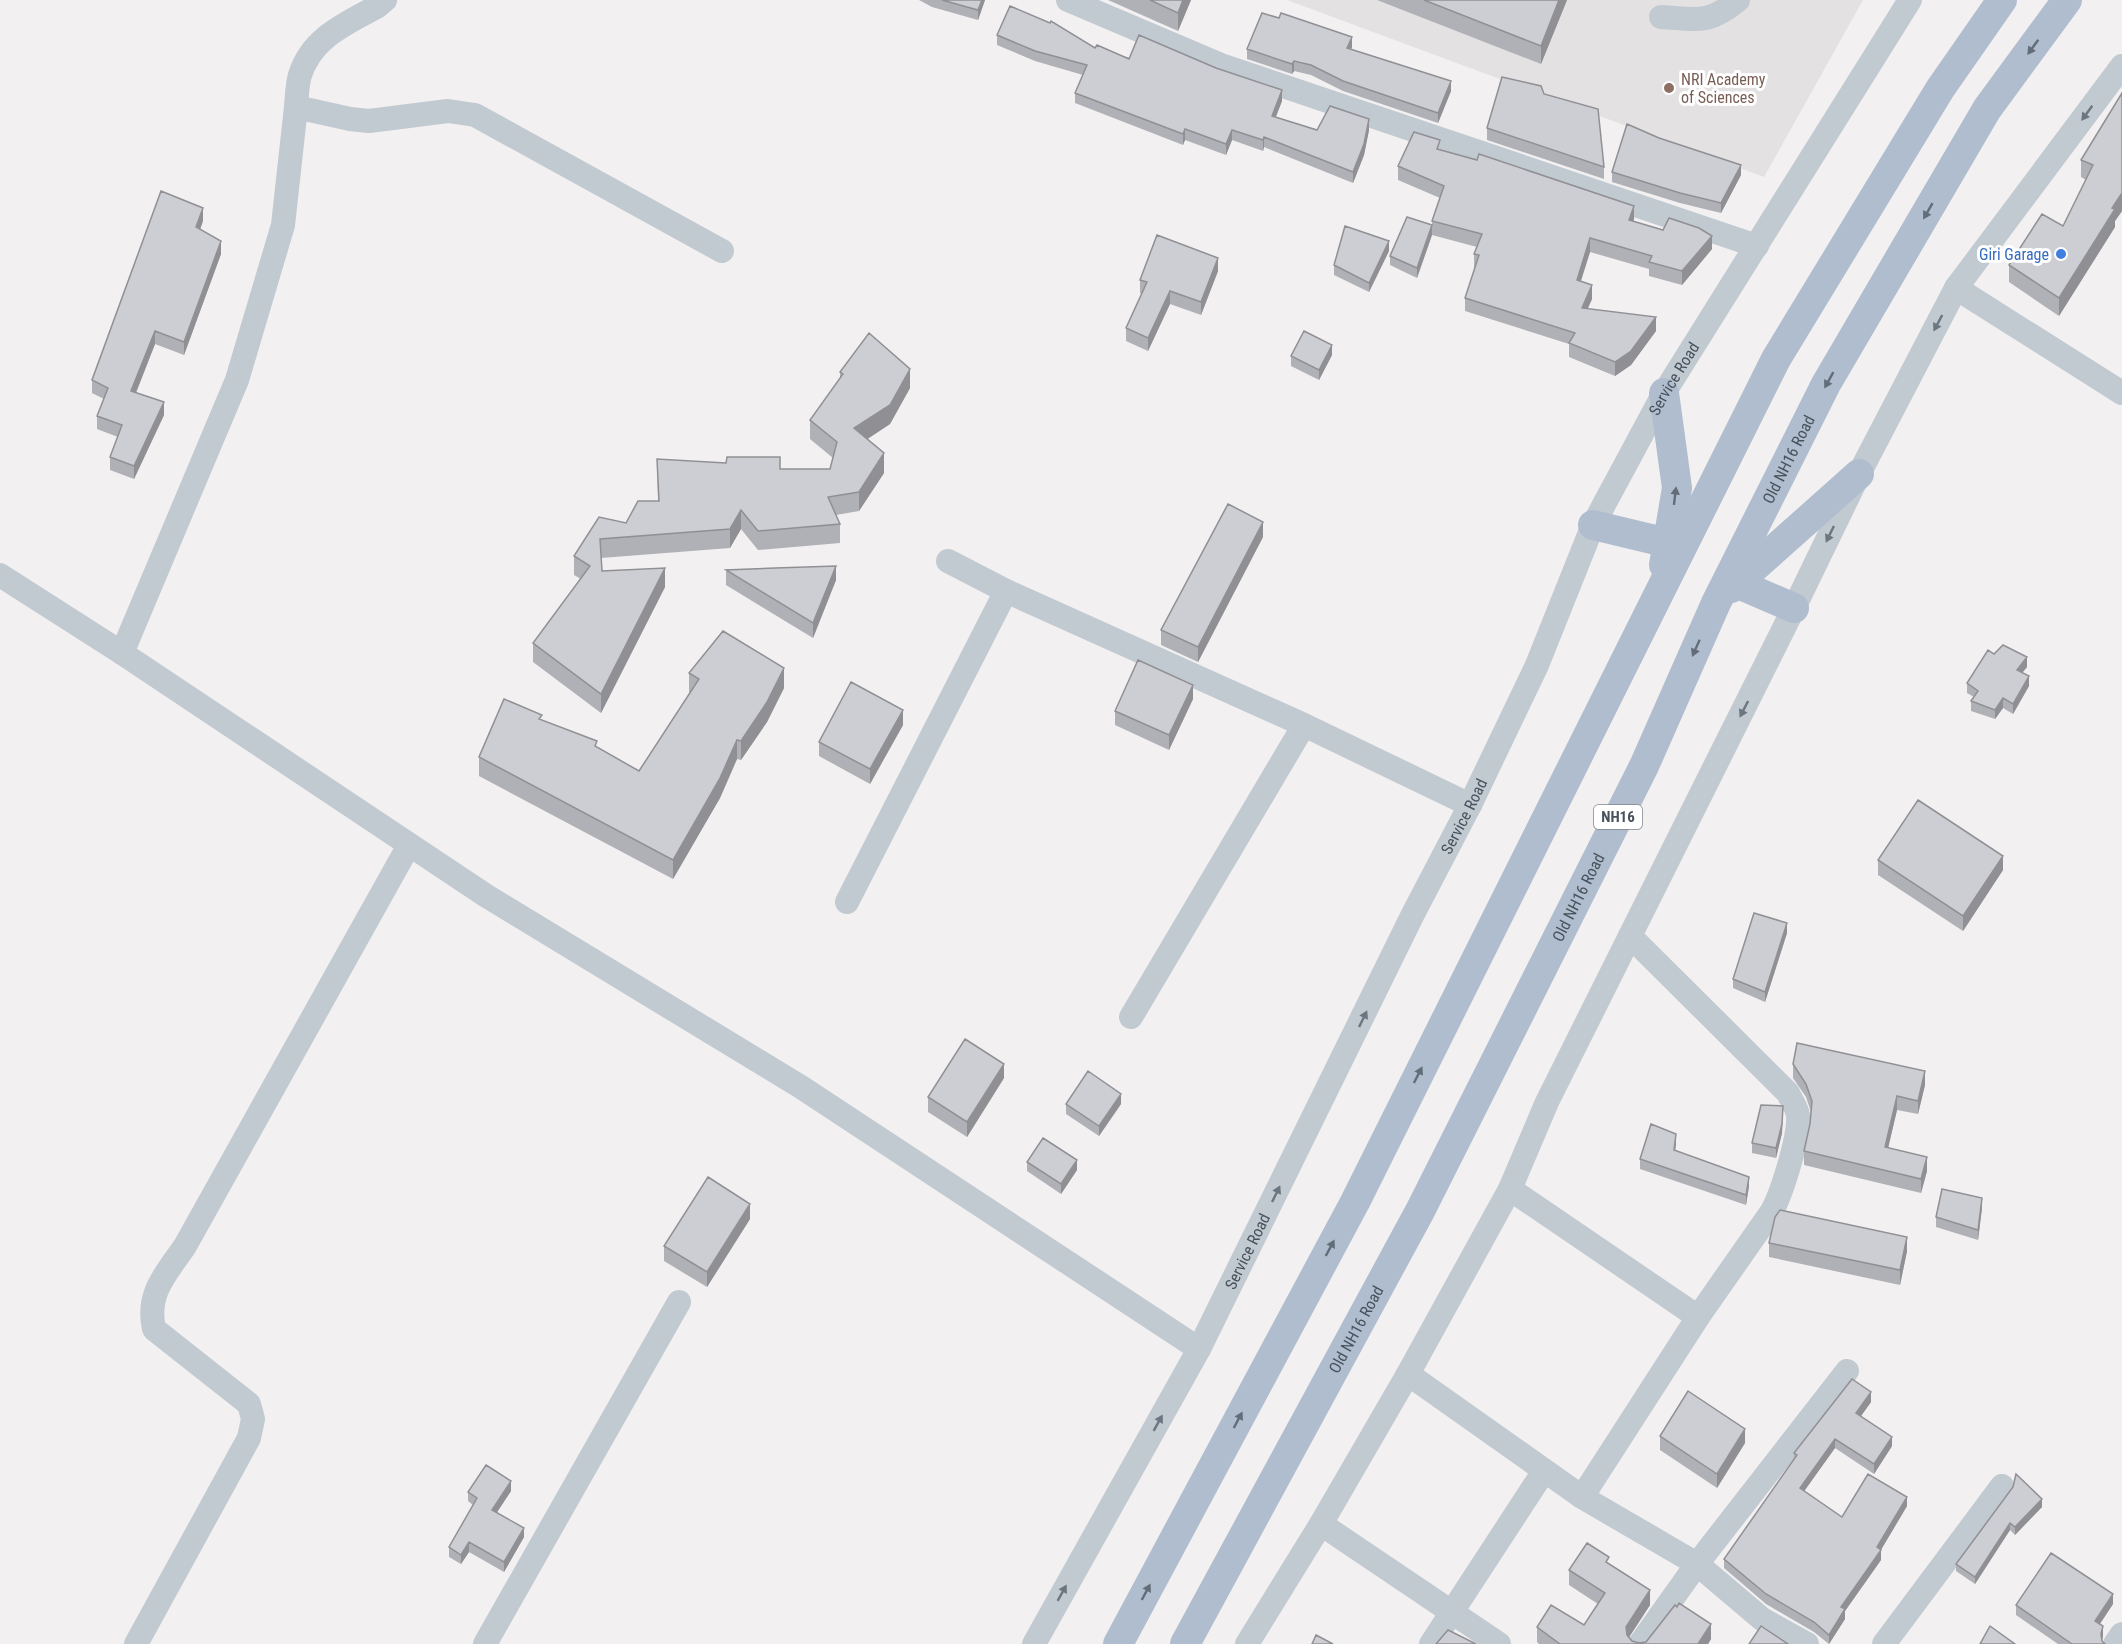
<svg xmlns="http://www.w3.org/2000/svg" width="2122" height="1644" viewBox="0 0 2122 1644" font-family="'Roboto Condensed',sans-serif">
<style>
.education{fill:#e3e1e2}
.lines{fill:none;stroke-linecap:round;stroke-linejoin:round}
.minor{stroke:#c1c9d1;stroke-width:24}
.major{stroke:#b0bdce;stroke-width:30}
.wall{fill:#b0b1b6}
.shaded-wall{fill:#909094}
.building{fill:#cdced4;stroke:#909094;stroke-width:1.5}
.oneway{fill:#626d79}
.oneway2{fill:#6c7680}
.education-dot{fill:#8d6e63;stroke:#fff;stroke-width:2}
.shop-dot{fill:#3f7fe0;stroke:#fff;stroke-width:2}
.labels{text-anchor:middle;dominant-baseline:central;stroke-width:6;stroke-linejoin:round;paint-order:stroke}
.shield{fill:#fff;stroke:#7f868e;stroke-width:1.5}
.shield-label{font-size:15px;font-weight:bold;fill:#48525d}
.education-label{font-size:16px;fill:#785e54;stroke:#fff;text-anchor:start}
.shop-label{font-size:16px;fill:#366cbe;stroke:#fff;text-anchor:end}
.street-label{font-size:16px;fill:#48525d;stroke:#fff}
</style>
<rect width="100%" height="100%" fill="#f2f0f0"/>
<path class="education" d="M1287,0H1863L1764,177Z"/>
<g class="lines">
<g class="minor">
<path d="M1068,0L1221,65L1757,246"/>
<path d="M1661,17C1697,19 1708,25 1738,0"/>
<path d="M296,107C297,97 297,84 300,75C312,37 346,24 378,6L385,0"/>
<path d="M1956,288L2122,393"/>
<path d="M948,561L1006,591L1304,725L1470,805"/>
<path d="M0,575L122,653L485,895L801,1087L1199,1349"/>
<path d="M122,653L237,380L283,225L296,107L350,119L369,121L448,111L475,115L722,251"/>
<path d="M847,902L1006,591"/>
<path d="M1131,1017L1304,725"/>
<path d="M1510,1189L1698,1317"/>
<path d="M1408,1374L1582,1497L1697,1564L1762,1619L1807,1644"/>
<path d="M1582,1497L1698,1317L1772,1211C1782,1193 1800,1135 1798,1115C1797,1108 1791,1100 1788,1093L1630,936"/>
<path d="M1321,1524L1499,1644"/>
<path d="M136,1644L249,1438L253,1419L249,1404L154,1329C146,1293 166,1274 185,1246L409,845"/>
<path d="M485,1644L679,1302"/>
<path id="s1" d="M1034,1644L1199,1349L1413,914L1470,805L1537,665L1593,525L1664,393L1910,0"/>
<path d="M1247,1644L1321,1524L1408,1374L1510,1189L1547,1102L1794,608L1859,474L1956,288L2122,66"/>
<path d="M1431,1644L1544,1471"/>
<path d="M1640,1644L1697,1564L1847,1371"/>
<path d="M1884,1644L2002,1486"/>
<path d="M2115,1644L2122,1634"/>
</g>
<g class="major">
<path d="M1593,525L1668,543"/>
<path d="M1664,565L1677,488L1664,393"/>
<path d="M1736,583L1794,608"/>
<path d="M1731,588L1859,474"/>
<path d="M1118,1644L1355,1202L1776,359L1940,89L2002,0"/>
<path id="s2" d="M1185,1644L1420,1211L1644,766L1716,603L1826,384L1987,109L2067,0"/>
</g>
</g>
<path class="wall" d="M919,0H985L978,20L932,7Z
M1108,0H1191L1178,31Z
M1377,0H1567L1541,64Z
M997,35L1095,48L1282,101L1276,117L1317,130H1369L1364,155L1353,183L1264,147L1263,151L1232,140L1226,155L1185,140L1183,145L1075,103V93L1083,75L1035,61L997,45Z
M1352,47L1351,49L1451,91L1438,123L1343,91L1311,75L1294,71L1292,74L1247,59V49Z
M2122,93V211L2115,221V227L2059,316L2009,282V265L2063,226L2086,180L2081,177V160Z
M1544,94L1604,167V179L1487,140V128Z
M1659,138L1741,175L1721,213L1680,203L1612,182V172Z
M1440,150L1634,219L1633,221L1712,249L1682,285L1649,276V269L1590,252L1580,281L1592,299L1587,309L1656,331L1631,365L1615,376L1569,357V344L1465,311V298L1475,268H1474V254L1477,247L1432,235L1417,278L1390,265V256L1432,225V221L1440,198L1398,180V166Z
M203,221L200,230L221,254L184,355L155,344L136,393L164,415L134,479L110,470V457L118,437L97,429V416L104,399L92,393V380Z
M1389,251L1369,292L1334,275V265Z
M1218,271L1201,315L1170,304L1148,351L1126,341V328L1142,294L1140,293V280Z
M1332,355L1319,380L1291,366V356Z
M840,372L910,388L890,424L867,439L884,473L859,511L836,515L840,524V543L758,550L741,529L730,548L601,558L602,571L665,587L601,713L533,662V643L581,579L574,575V556L658,501L657,459L780,469H830L833,458L810,439V420L840,378Z
M1263,537L1198,662L1161,645V630Z
M726,570L836,580L813,638L726,585Z
M1994,654L2027,667L2022,673L2029,686L2013,714L2003,708L1995,719L1971,711V701L1974,697L1967,693V683Z
M689,673L784,688L767,722L741,760L737,759L720,798L673,879L479,776V757L542,720L597,748L639,771L690,693L689,692Z
M1193,699L1169,750L1115,725V711Z
M903,725L870,784L819,756V742Z
M1878,860L2003,870L1963,931L1878,875Z
M1787,933L1765,1002L1733,988V979Z
M1793,1064L1925,1085L1918,1114L1897,1110L1888,1148L1927,1171L1921,1193L1804,1165V1151L1810,1124L1811,1112L1806,1097L1793,1078Z
M1004,1078L967,1137L928,1112V1097Z
M1066,1104H1121L1099,1136L1066,1114Z
M1783,1116L1782,1133L1776,1158L1752,1153V1143Z
M1676,1144L1675,1150L1749,1186L1746,1205L1640,1169V1159Z
M1027,1162L1077,1170L1061,1194L1027,1171Z
M1982,1208L1978,1240L1936,1227V1217Z
M750,1219L707,1287L664,1261V1246Z
M1769,1243L1907,1251L1900,1285L1769,1257Z
M1871,1402L1861,1416L1892,1446L1874,1474L1835,1448L1804,1491L1842,1517L1907,1506L1881,1550V1560L1845,1611V1619L1829,1644L1814,1632L1766,1604L1724,1568V1559L1794,1461V1453Z
M1660,1436L1745,1443L1717,1488L1660,1450Z
M2013,1487L2042,1507L2015,1535L2010,1530L1975,1584L1956,1571V1564Z
M511,1491L497,1512L524,1537L504,1572L469,1552L461,1564L449,1557V1547L473,1505L468,1501V1492Z
M1609,1563L1650,1605L1629,1637L1632,1641L1639,1643L1711,1639L1708,1644H1539L1537,1642V1627L1584,1625L1598,1604L1569,1585V1570Z
M2113,1604L2100,1624L2103,1636L2102,1641L2105,1644H2058L2016,1615V1605Z"/>
<path class="shaded-wall" d="M982,0H985L978,20V10Z
M1183,0H1191L1178,31V13Z
M1559,0H1567L1541,64V46Z
M1352,37V47L1347,57V48Z
M1294,61V71L1292,74V64Z
M1451,81V91L1438,123V113Z
M1282,90V101L1272,126V116Z
M1369,119V130L1364,155L1353,183V172Z
M1185,129V140L1183,145V134Z
M1232,130V140L1226,155V144Z
M1264,137V147L1263,151V140Z
M1741,165V175L1721,213V203Z
M2122,193V211L2115,221V227L2059,316V298L2112,208Z
M1634,206V219L1629,234V220Z
M203,208V221L196,240V227Z
M1432,225V235L1417,278V268Z
M1712,236V249L1682,285V271Z
M1590,238V252L1577,294V280Z
M221,241V254L184,355V342Z
M1389,241V251L1369,292V283Z
M1218,258V271L1201,315V302Z
M1592,285V299L1582,322V308Z
M1170,291V304L1148,351V338Z
M1656,317V331L1631,365L1615,376V362Z
M155,331V344L131,405V391Z
M1332,345V355L1319,380V370Z
M910,369V388L890,424L854,448V428Z
M164,402V415L134,479V466Z
M884,453V473L859,511V492Z
M741,510V529L730,548V529Z
M1263,522V537L1198,662V647Z
M836,566V580L813,638V623Z
M665,568V587L601,713V694Z
M2027,657V667L2017,679V670Z
M784,668V688L767,722L741,760V741Z
M2029,676V686L2013,714V704Z
M1193,685V699L1169,750V735Z
M2003,698V708L1995,719V710Z
M903,710V725L870,784V769Z
M737,740V759L720,798L673,879V860Z
M2003,856V870L1963,931V916Z
M1787,923V933L1765,1002V992Z
M1004,1064V1078L967,1137V1122Z
M1925,1071V1085L1918,1114V1101Z
M1121,1094V1104L1099,1136V1126Z
M1897,1096V1110L1885,1161V1147Z
M1783,1106L1782,1133L1776,1158V1148Z
M1676,1134V1144L1674,1160V1150Z
M1927,1157V1171L1921,1193V1179Z
M1077,1160V1170L1061,1194V1184Z
M1749,1177V1186L1746,1205V1195Z
M1982,1198V1208L1978,1240V1230Z
M750,1204V1219L707,1287V1272Z
M1907,1237V1251L1900,1285V1270Z
M1871,1392V1402L1856,1423V1413Z
M1745,1429V1443L1717,1488V1474Z
M1892,1437V1446L1874,1474V1464Z
M1835,1439V1448L1800,1497V1488Z
M511,1481V1491L492,1520V1510Z
M1907,1497V1506L1879,1553L1881,1550V1560L1845,1611V1619L1829,1644V1635L1841,1607Z
M2042,1499V1507L2015,1535V1527Z
M2010,1523V1530L1975,1584V1577Z
M524,1528V1537L504,1572V1562Z
M469,1542V1552L461,1564V1555Z
M1650,1590V1605L1626,1642V1627Z
M2113,1594V1604L2095,1631V1621Z
M1711,1624V1639L1708,1644H1698Z
M2103,1626V1636L2101,1643V1634Z"/>
<path class="building" d="M942,0H982L978,10Z
M1150,0H1183L1178,13Z
M1424,0H1559L1541,46Z
M1010,6L1050,23L1051,21L1095,48L1097,45L1129,59L1139,35L1216,68L1282,90L1272,116L1317,130L1330,106L1369,119L1364,144L1353,172L1264,137L1263,140L1232,130L1226,144L1185,129L1183,134L1075,93L1087,65L1035,51L997,35Z
M1262,13L1279,18L1281,13L1352,37L1347,48L1451,81L1438,113L1343,81L1311,65L1294,61L1292,64L1247,49Z
M1502,77L1541,86L1544,94L1598,109L1604,167L1487,128Z
M2122,93V193L2112,208L2115,209L2059,298L2009,265L2042,214L2063,226L2093,165L2081,160Z
M1627,124L1659,138L1741,165L1721,203L1680,193L1612,172Z
M1414,132L1440,140L1437,149L1477,160L1479,154L1634,206L1629,220L1663,230L1669,218L1699,228L1712,236L1682,271L1649,262L1652,256L1590,238L1577,280L1592,285L1582,308L1656,317L1631,351L1615,362L1569,343L1575,333L1465,298L1479,255L1474,254L1482,234L1432,221L1444,186L1398,166Z
M161,191L203,208L196,227L221,241L184,342L155,331L131,391L164,402L134,466L110,457L122,425L97,416L108,388L92,380Z
M1407,217L1432,225L1417,268L1390,256Z
M1345,226L1389,241L1369,283L1334,265Z
M1157,235L1218,258L1201,302L1170,291L1148,338L1126,328L1147,282L1140,280Z
M1304,331L1332,345L1319,370L1291,356Z
M869,333L910,369L890,405L854,428L884,453L859,492L828,497L840,524L758,531L741,510L730,529L600,539L602,571L665,568L601,694L533,643L590,566L574,556L599,517L626,523L638,501H659L657,459L726,463L727,457H780V469H830L837,442L810,420L843,374L840,372Z
M1228,504L1263,522L1198,647L1161,630Z
M836,566L813,623L726,570L775,568Z
M723,631L784,668L767,702L741,741L737,740L720,778L673,860L479,757L504,699L542,715L539,719L597,741L595,746L639,771L699,679L689,673Z
M2003,645L2027,657L2017,670L2029,676L2013,704L2003,698L1995,710L1971,701L1978,691L1967,683L1988,650L1994,654Z
M1138,660L1193,685L1169,735L1115,711Z
M851,682L903,710L870,769L819,742Z
M1918,800L2003,856L1963,916L1878,860Z
M1754,913L1787,923L1765,992L1733,979Z
M965,1039L1004,1064L967,1122L928,1097Z
M1797,1043L1925,1071L1918,1101L1897,1096L1885,1147L1927,1157L1921,1179L1804,1151L1810,1124L1812,1101L1806,1084L1793,1064Z
M1088,1071L1121,1094L1099,1126L1066,1104Z
M1761,1105L1783,1106L1782,1124L1776,1148L1752,1143Z
M1651,1124L1676,1134L1674,1150L1749,1177L1746,1195L1640,1159Z
M1043,1138L1077,1160L1061,1184L1027,1162Z
M708,1177L750,1204L707,1272L664,1246Z
M1942,1189L1982,1198L1978,1230L1936,1217Z
M1780,1210L1907,1237L1900,1270L1769,1243L1775,1217Z
M1852,1379L1871,1392L1856,1413L1892,1437L1874,1464L1835,1439L1800,1488L1842,1517L1868,1474L1907,1497L1877,1547L1881,1550L1841,1607L1845,1609L1829,1635L1814,1622L1766,1594L1724,1559L1797,1455L1794,1453Z
M1688,1391L1745,1429L1717,1474L1660,1436Z
M486,1465L511,1481L492,1510L524,1528L504,1562L469,1542L461,1555L449,1547L477,1498L468,1492Z
M2016,1474L2042,1499L2015,1527L2010,1523L1975,1577L1956,1564L2013,1487Z
M1587,1543L1609,1557L1606,1562L1650,1590L1626,1627L1627,1635L1632,1641L1639,1643L1646,1642L1675,1605L1677,1607L1679,1603L1711,1624L1698,1644H1560L1537,1627L1551,1605L1584,1625L1605,1593L1569,1570Z
M2051,1553L2113,1594L2095,1621L2103,1626L2101,1634L2102,1641L2105,1644H2072L2016,1605Z
M1761,1626L1788,1644H1749Z
M1990,1626L2015,1644H1980Z
M1448,1630L1476,1644H1436Z
M1316,1635L1333,1644H1312Z"/>
<defs><path id="oneway-solid" d="M-6-.8H1V-3.2L6.5 0L1 3.2V.8H-6Z" transform="scale(1.5)"/></defs>
<g class="oneway">
<use href="#oneway-solid" transform="translate(2033 47) rotate(126)"/>
<use href="#oneway-solid" transform="translate(1928 211) rotate(120)"/>
<use href="#oneway-solid" transform="translate(1829 380) rotate(119)"/>
<use href="#oneway-solid" transform="translate(1675 496) rotate(-83)"/>
<use href="#oneway-solid" transform="translate(1696 648) rotate(114)"/>
<use href="#oneway-solid" transform="translate(1418 1075) rotate(-63)"/>
<use href="#oneway-solid" transform="translate(1330 1248) rotate(-62)"/>
<use href="#oneway-solid" transform="translate(1238 1420) rotate(-62)"/>
<use href="#oneway-solid" transform="translate(1146 1592) rotate(-62)"/>
</g>
<g class="oneway2">
<use href="#oneway-solid" transform="translate(2087 113) rotate(126)"/>
<use href="#oneway-solid" transform="translate(1938 323) rotate(118)"/>
<use href="#oneway-solid" transform="translate(1830 534) rotate(116)"/>
<use href="#oneway-solid" transform="translate(1744 709) rotate(117)"/>
<use href="#oneway-solid" transform="translate(1363 1019) rotate(-64)"/>
<use href="#oneway-solid" transform="translate(1276 1194) rotate(-64)"/>
<use href="#oneway-solid" transform="translate(1158 1423) rotate(-61)"/>
<use href="#oneway-solid" transform="translate(1062 1593) rotate(-61)"/>
</g>
<circle class="education-dot" cx="1669" cy="88" r="6"/>
<circle class="shop-dot" cx="2061" cy="254" r="6"/>
<g class="labels">
<rect class="shield" x="1594" y="805" width="48" height="24" rx="4.5"/>
<g class="shield-label">
<text x="1618" y="817">NH16</text>
</g>
<g class="education-label">
<text x="1681" y="79">NRI Academy<tspan x="1681" dy="18">of Sciences</tspan></text>
</g>
<g class="shop-label">
<text x="2049" y="254">Giri Garage</text>
</g>
<g class="street-label">
<text stroke="none"><textPath href="#s1" startOffset="1419">Service Road</textPath></text>
<text stroke="none"><textPath href="#s2" startOffset="1330">Old NH16 Road</textPath></text>
<text stroke="none"><textPath href="#s1" startOffset="933">Service Road</textPath></text>
<text stroke="none"><textPath href="#s2" startOffset="844">Old NH16 Road</textPath></text>
<text stroke="none"><textPath href="#s1" startOffset="447">Service Road</textPath></text>
<text stroke="none"><textPath href="#s2" startOffset="358">Old NH16 Road</textPath></text>
</g>
</g>
</svg>
